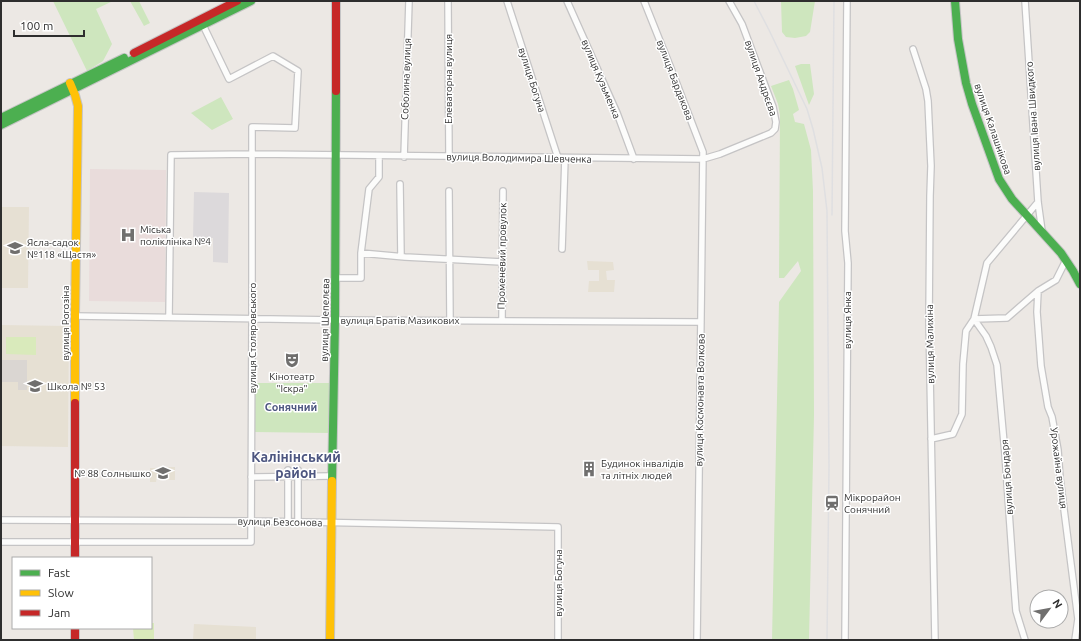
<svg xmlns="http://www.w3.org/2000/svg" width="1081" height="641" viewBox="0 0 1081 641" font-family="Ubuntu,sans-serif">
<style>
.industrial{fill:#dcd9db}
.education{fill:#e6e0d3}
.medical{fill:#e9dcdb}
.green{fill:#cee6be}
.pitch{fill:#d9eabb}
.plaza{fill:#dad6d2}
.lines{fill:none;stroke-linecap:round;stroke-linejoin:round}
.street-casing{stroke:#c5c4c5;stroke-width:8}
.fast-casing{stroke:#c5c4c5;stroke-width:10}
.slow-casing{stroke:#c5c4c5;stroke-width:10}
.jam-casing{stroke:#c5c4c5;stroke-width:10}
.street{stroke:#fcfcfb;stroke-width:5.5}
.fast{stroke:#4caf50;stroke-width:8}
.slow{stroke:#ffc107;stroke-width:8}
.jam{stroke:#c62828;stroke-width:8}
.rail{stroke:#dfdfe1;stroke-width:1.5}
.labels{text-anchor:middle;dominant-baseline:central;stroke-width:3;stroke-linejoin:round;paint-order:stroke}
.street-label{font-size:10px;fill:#2e2e2e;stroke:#fff}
.poi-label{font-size:10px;fill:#2e2e2e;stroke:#fff;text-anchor:start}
.neighbourhood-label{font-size:11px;font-weight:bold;fill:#4d5680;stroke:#fff}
.district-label{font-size:14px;font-weight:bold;fill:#4d5680;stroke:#fff}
</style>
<rect width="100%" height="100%" fill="#ece8e4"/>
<path class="industrial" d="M194,192L229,193L228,263L213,262V238L193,237Z"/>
<path class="education" d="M1,207H29L28,288H1Z
M587,261L613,262L614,270L606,271L607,280H615L614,292H588L589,281H599V270H588Z
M1,325L69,326L68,447L1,446Z
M166,467H175V480H167V475H157L156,482H150V468H157V472H166Z
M194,624L256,627V640H193Z"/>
<path class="medical" d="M90,169L166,170L165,302L89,301Z"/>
<path class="green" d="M53,1H113L96,9L112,44L103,61L87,71Z
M130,1H139L150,23L144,26Z
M781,1H815L810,32L806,36L795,38L786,37L782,32Z
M801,64H810L814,94L809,105L795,66Z
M789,80L793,89L799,110L793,114L795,122L804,124L811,150L813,191L814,415L809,640H772L779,302L801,271L798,261L784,278H779L780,115L778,104L771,86Z
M221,97L233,119L212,130L191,113Z
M254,383H330V433L254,432Z"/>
<path class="pitch" d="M6,337H36V355L6,354Z
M151,623H154V640H134L133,628H151Z"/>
<path class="plaza" d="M1,360H27V390H18V382H1Z"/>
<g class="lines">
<g class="street-casing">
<path id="street" d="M448,1L449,157
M507,1L558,158
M567,1L617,113L634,159
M644,1L670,66L703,152L697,640
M1025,1L1038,202L1042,231
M913,49L926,89L928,101L931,166L930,196L929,321L935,640
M404,157L409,1
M400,184L401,256
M449,191L450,321
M562,249L565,158
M361,253L405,257L502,262
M1066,260L1056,280L1038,291L1037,312L1041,366L1048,407L1052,417L1058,450L1060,478L1078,619L1075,640
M335,278H361V253L369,189L379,177V156
M75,316L335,320L701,322
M169,317L171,155L252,154L703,159L720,154L771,133L775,129L776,122L773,107L742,24L729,1
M502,321L503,191
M931,439L953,434L962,414L963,364L966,331L974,319L1007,318L1038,291
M298,470V522
M251,477L332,476
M1,520L251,521L558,527V640
M288,522V470
M1,542H251L252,319V127L295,128L298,71L273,56L229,79L203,25
M845,640L848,263L845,231L847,1
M1025,640L1016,611L1015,598L1005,454L997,365L991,347L986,336L974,319L987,263L1038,202"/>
</g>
<g class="fast-casing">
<path id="fast" d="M955,1L958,39L966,83L972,104L999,179L1012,199L1061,253L1073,271L1080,284
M1,118L124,58
M1,125L251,1
M332,481L335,320L336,91"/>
</g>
<g class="slow-casing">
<path id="slow" d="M70,83L75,95L78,106L75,316V403
M330,640L332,481"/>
</g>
<g class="jam-casing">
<path id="jam" d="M134,53L237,1
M336,91V1
M75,403V558
M75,628V640"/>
</g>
<use href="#street" class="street"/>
<use href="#fast" class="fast"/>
<use href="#slow" class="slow"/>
<use href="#jam" class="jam"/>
<path class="rail" d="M754,1L769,30L807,109L813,129L822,168L827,211L829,466L827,640
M832,215L834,1"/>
</g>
<defs>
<g id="hospital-bare" transform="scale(1.2)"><path d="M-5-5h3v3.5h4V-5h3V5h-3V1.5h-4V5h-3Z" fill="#706f6e" stroke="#fff" stroke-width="2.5" paint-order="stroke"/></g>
<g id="school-bare" transform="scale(1.2)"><path d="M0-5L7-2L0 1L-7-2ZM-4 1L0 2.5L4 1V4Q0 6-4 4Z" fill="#706f6e" stroke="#fff" stroke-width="2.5" paint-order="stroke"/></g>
<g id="theatre-bare" transform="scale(1.2)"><path d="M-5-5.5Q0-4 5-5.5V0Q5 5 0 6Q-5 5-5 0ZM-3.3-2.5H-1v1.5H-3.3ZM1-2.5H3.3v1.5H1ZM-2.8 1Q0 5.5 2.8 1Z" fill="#706f6e" stroke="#fff" stroke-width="2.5" paint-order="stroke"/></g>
<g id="building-bare" transform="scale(1.2)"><path d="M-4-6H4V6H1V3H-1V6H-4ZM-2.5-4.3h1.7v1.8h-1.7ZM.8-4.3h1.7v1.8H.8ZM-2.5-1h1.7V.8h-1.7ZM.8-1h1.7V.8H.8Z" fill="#706f6e" stroke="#fff" stroke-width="2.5" paint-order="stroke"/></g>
<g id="station-bare" transform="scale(1.2)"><path d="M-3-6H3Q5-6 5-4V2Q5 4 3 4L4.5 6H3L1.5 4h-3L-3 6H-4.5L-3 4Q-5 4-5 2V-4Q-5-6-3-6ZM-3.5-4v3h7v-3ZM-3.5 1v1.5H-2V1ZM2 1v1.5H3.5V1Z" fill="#706f6e" stroke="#fff" stroke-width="2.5" paint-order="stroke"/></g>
</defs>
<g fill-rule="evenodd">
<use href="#hospital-bare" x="128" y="235"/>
<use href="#school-bare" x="15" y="248"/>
<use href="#theatre-bare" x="292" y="360"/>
<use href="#school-bare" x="35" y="386"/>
<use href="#building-bare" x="589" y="469"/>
<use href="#school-bare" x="163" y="473"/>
<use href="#station-bare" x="832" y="503"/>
</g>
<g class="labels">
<g class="street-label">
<text transform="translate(761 78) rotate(71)">вулиця Андрєєва</text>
<text transform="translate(406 79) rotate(-88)">Соболина вулиця</text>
<text transform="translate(448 79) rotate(-90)">Елеваторна вулиця</text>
<text transform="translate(601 79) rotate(67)">вулиця Кузьменка</text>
<text transform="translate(532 80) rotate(72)">вулиця Богуна</text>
<text transform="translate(675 80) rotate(69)">вулиця Бардакова</text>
<text transform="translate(1033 116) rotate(-94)">вулиця Івана Швидкого</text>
<text transform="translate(993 129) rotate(71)">вулиця Калашнікова</text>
<text transform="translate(519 158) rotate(1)">вулиця Володимира Шевченка</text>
<text transform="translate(502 256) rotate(-89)">Променевий провулок</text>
<text transform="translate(325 320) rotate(-89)">вулиця Шепелєва</text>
<text x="400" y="320">вулиця Братів Мазикових</text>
<text transform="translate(847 320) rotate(-90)">вулиця Янка</text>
<text transform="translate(65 323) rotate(-90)">вулиця Рогозіна</text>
<text transform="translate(252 338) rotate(-90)">вулиця Столяровського</text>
<text transform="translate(930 344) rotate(-91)">вулиця Малихіна</text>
<text transform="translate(700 400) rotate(-89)">вулиця Космонавта Волкова</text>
<text transform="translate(1059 468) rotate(83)">Урожайна вулиця</text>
<text transform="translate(1007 477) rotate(-94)">вулиця Бондаря</text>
<text transform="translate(280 522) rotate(1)">вулиця Безсонова</text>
<text transform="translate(558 583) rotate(-90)">вулиця Богуна</text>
</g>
<g class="poi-label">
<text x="140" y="229">Міська<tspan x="140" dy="12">поліклініка №4</tspan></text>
<text x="27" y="242">Ясла-садок<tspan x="27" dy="12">№118 «Щастя»</tspan></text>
<text x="292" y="376" text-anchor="middle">Кінотеатр<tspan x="292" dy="12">"Іскра"</tspan></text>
<text x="47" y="386">Школа № 53</text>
<text x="601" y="463">Будинок інвалідів<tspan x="601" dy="12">та літніх людей</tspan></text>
<text x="151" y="473" text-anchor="end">№ 88 Солнышко</text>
<text x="844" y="497">Мікрорайон<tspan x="844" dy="12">Сонячний</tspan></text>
</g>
<g class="neighbourhood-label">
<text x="291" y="407">Сонячний</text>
</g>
<g class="district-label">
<text x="296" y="457">Калінінський<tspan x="296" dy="16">район</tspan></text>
</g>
</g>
<rect width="1081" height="641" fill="none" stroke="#2e2e2e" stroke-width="4"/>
<rect x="12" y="557" width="140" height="72" fill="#ffffff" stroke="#ababab"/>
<rect x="20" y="570" width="20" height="6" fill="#4caf50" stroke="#ababab"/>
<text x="48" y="577" font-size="12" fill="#2e2e2e">Fast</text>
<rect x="20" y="590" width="20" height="6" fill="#ffc107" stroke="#ababab"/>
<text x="48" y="597" font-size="12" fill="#2e2e2e">Slow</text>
<rect x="20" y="610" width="20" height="6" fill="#c62828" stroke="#ababab"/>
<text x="48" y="617" font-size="12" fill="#2e2e2e">Jam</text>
<g transform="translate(1049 609) rotate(58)"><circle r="19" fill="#ffffff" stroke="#ababab"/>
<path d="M0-3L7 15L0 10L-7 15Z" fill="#706f6e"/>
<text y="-6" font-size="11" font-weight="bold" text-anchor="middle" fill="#2e2e2e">N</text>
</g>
<path d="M14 30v6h70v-6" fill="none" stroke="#2e2e2e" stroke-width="2"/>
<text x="20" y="30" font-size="12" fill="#2e2e2e" stroke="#ffffff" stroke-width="3" paint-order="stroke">100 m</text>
</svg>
